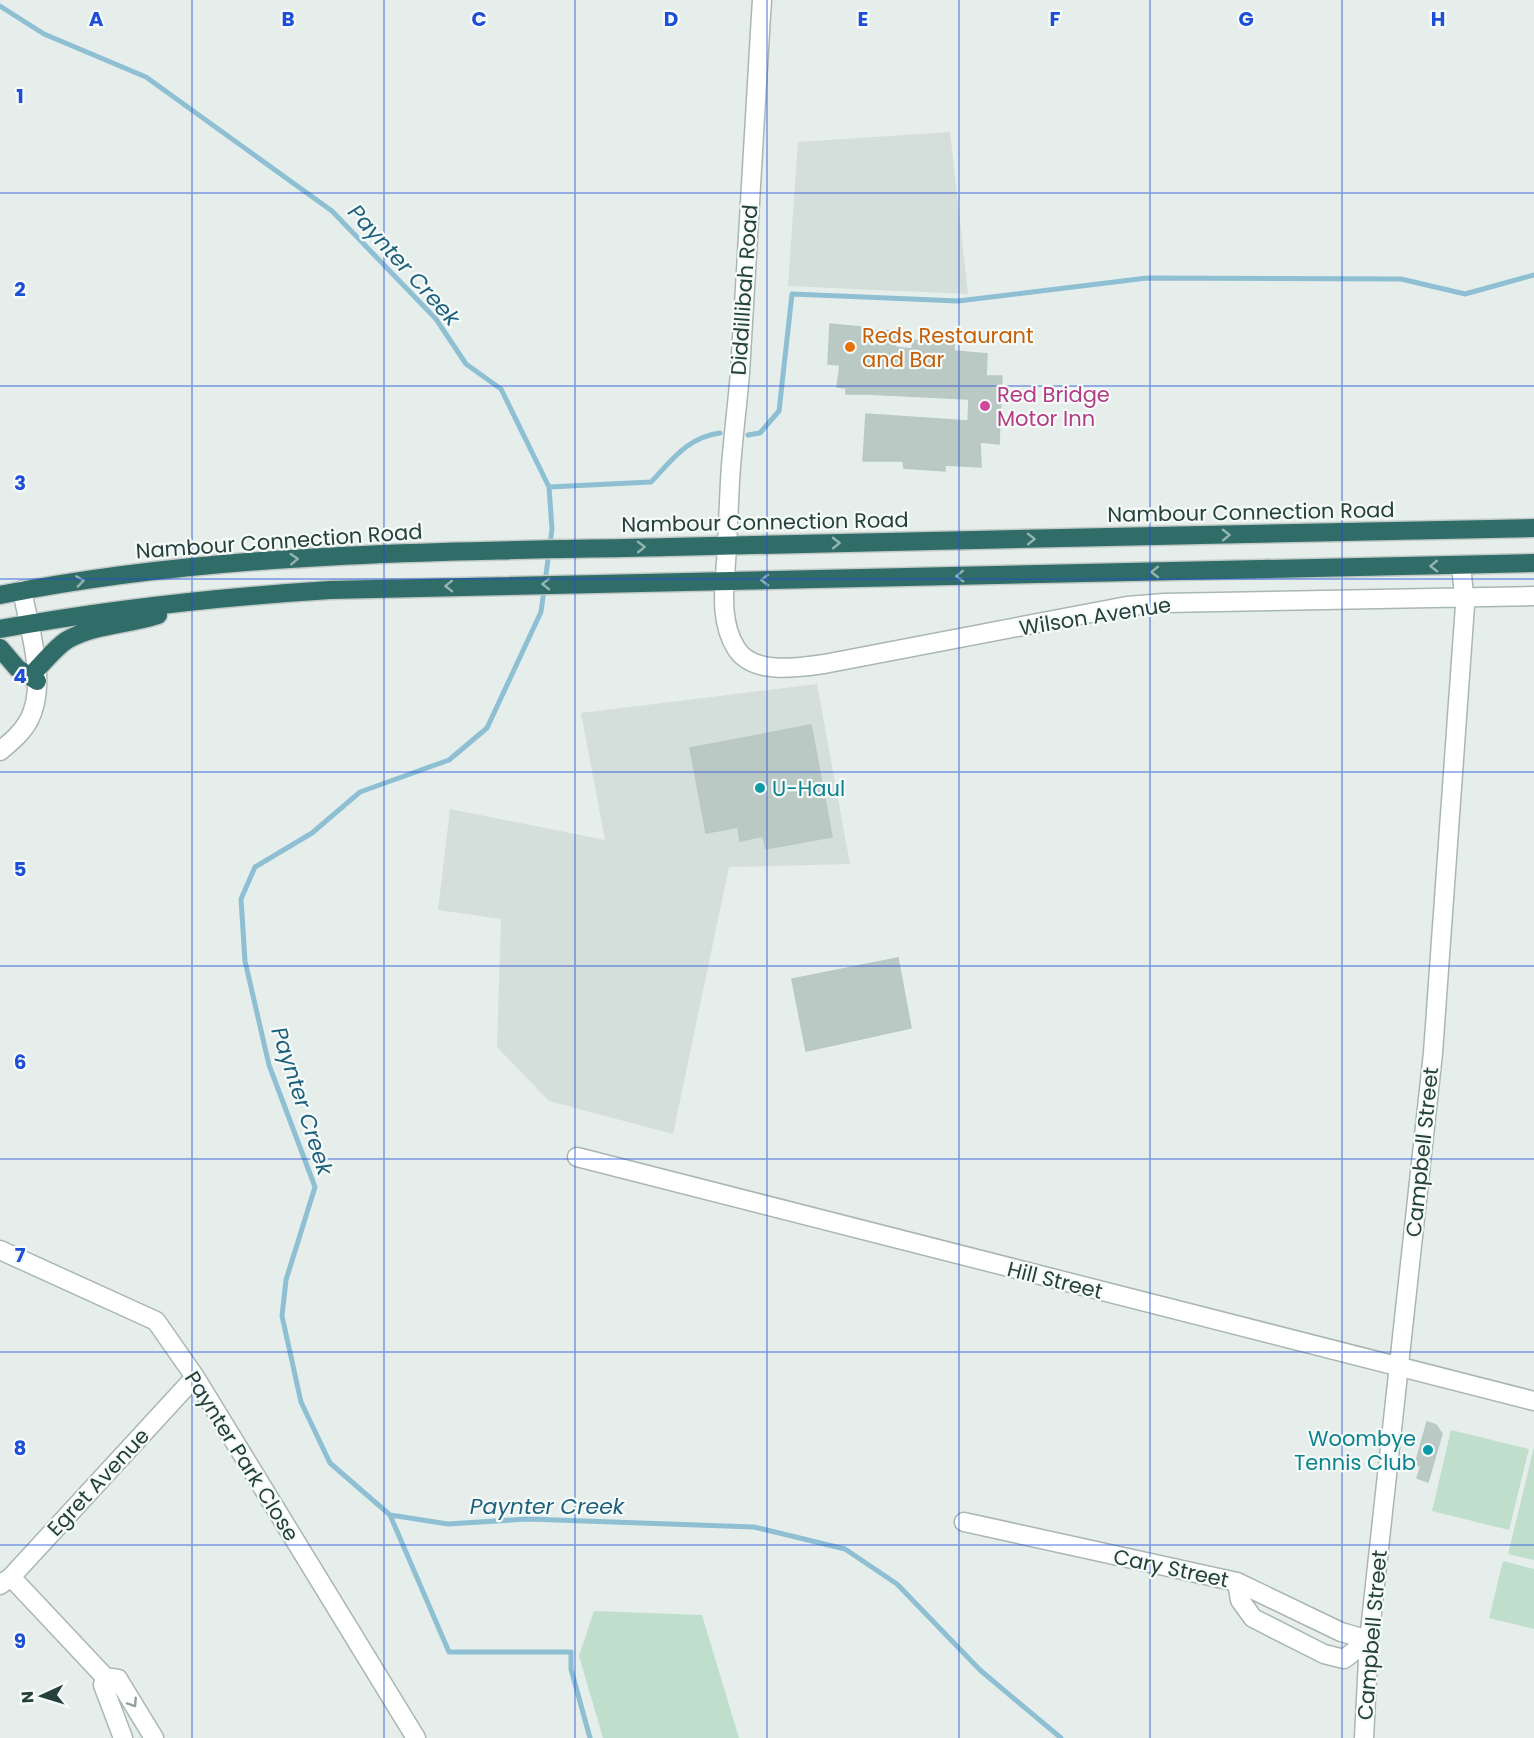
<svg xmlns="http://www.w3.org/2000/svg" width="1534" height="1738" viewBox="0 0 1534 1738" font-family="Poppins,sans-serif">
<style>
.built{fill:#d4dedb}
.green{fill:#bfdfcc}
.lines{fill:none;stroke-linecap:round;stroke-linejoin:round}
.stream{stroke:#8fbfd2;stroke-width:5}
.building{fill:#bbc9c5;stroke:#b8c8c3;stroke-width:1.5}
.minor-casing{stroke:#a8b7b4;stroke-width:21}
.highway-casing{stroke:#c2cac8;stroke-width:21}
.minor{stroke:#fff;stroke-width:18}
.highway{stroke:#306d68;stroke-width:18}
.oneway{stroke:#93b4b0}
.oneway2{stroke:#92a09e}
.grid{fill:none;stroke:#1d4ed8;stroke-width:1.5;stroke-opacity:0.55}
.food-dot{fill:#e8710a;stroke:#f6fbf9;stroke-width:2}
.hotel-dot{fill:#d1479c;stroke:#f6fbf9;stroke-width:2}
.culture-dot{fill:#0f9aa8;stroke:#f6fbf9;stroke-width:2}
.labels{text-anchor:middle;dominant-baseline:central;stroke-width:4.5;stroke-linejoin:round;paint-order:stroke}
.street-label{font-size:21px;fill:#24413c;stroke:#f6fbf9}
.food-label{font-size:21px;fill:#c56008;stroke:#f6fbf9;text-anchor:start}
.hotel-label{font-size:21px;fill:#b23c85;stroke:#f6fbf9;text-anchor:start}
.culture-label{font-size:21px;fill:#0d838f;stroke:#f6fbf9;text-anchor:start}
.water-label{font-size:22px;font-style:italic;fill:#1e617d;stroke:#f6fbf9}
.grid-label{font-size:20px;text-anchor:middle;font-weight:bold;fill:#1d4ed8;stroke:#f6fbf9;stroke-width:4.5;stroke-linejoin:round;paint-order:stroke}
</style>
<rect width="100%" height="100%" fill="#e6eeec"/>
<path class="built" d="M950,132L968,294L788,286L798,142Z
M817,684L850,864L729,867L673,1134L549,1101L497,1047L501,919L438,910L450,809L605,840L581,713Z"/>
<path class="green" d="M1451,1430L1529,1449L1509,1530L1432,1511Z
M1534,1447V1560L1508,1554Z
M1503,1561L1534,1569V1629L1489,1618Z
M594,1611L702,1615L739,1738H603L579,1656Z"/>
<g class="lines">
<path class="stream" d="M0,6L44,34L146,77L332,211L436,319L466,364L501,389L549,487L552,529L541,612L487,728L449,760L360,792L312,833L255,867L241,899L245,961L269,1065L315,1187L286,1280L282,1316L301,1402L330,1463L390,1515L448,1524L528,1519L754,1527L845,1549L897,1584L980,1670L1061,1738
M748,435L760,433L779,411L792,294L958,301L1147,278L1401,279L1465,294L1534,275
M549,487L651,482C672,460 688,437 720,433
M390,1515L449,1652H571V1669L590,1738"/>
</g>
<path class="building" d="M830,324L870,328L871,330L872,373L869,376L867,394H846V388L837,387L840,365L828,364Z
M871,330L898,331L895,347L912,349L913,340L954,344V351L987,354L986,376H1002L999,444L980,442L981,467L945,465V471L904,468L903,461H863L866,414L968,421L969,399L867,394L869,376L872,373Z
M811,725L832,837L766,849L763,836L740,841L738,827L706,833L690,748Z
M898,958L911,1028L806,1051L792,979Z
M1427,1422L1436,1425L1442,1434L1428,1482L1417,1478L1421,1466L1415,1465Z"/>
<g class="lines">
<g class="minor-casing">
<path id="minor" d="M762,0C754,124 747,248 740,373C737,409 732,445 730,481C729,503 728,524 727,545C726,578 717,618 736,648C752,675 797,668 824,664L1127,606L1164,603L1534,596
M0,751C11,742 22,733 29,720C48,684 29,628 22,590
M577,1157L1534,1401
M0,1250L156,1321L195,1377L416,1738
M964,1522L1237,1582L1341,1632L1369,1640
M11,1577L105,1677L118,1679L154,1738
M1237,1582L1240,1600L1253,1618L1324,1654L1344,1659L1369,1640
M0,1585L11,1577L195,1377
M105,1677L103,1685L123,1738
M1364,1738L1369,1640L1433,1053L1465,605L1461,565"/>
</g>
<g class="highway-casing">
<path id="highway" d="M0,595C220,551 446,552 669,547C957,540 1246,534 1534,528
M0,629C109,609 220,597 330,590L1534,563
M0,648L17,668L37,681
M36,670C46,660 55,648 67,640C95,624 128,625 158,615"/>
</g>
<use href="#minor" class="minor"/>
<use href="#highway" class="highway"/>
</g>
<defs><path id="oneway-chevron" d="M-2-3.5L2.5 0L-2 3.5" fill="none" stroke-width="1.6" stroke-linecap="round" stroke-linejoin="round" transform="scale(1.5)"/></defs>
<g class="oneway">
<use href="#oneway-chevron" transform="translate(1226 535) rotate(-1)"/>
<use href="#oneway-chevron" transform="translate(1031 539) rotate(-1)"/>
<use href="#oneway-chevron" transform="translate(836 543) rotate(-1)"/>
<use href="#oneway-chevron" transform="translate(641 547) rotate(-1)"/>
<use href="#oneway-chevron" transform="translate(294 559) rotate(-3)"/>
<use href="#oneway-chevron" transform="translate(1434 566) rotate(179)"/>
<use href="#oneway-chevron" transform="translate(1155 572) rotate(179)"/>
<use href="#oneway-chevron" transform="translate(960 576) rotate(179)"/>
<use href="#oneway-chevron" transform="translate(765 580) rotate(179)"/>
<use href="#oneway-chevron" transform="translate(80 581) rotate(-8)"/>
<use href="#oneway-chevron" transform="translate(546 584) rotate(179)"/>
<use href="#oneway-chevron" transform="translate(449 586) rotate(179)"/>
</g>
<use class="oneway2" href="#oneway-chevron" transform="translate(133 1703) rotate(57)"/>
<path class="grid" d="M192,0V1738M384,0V1738M575,0V1738M767,0V1738M959,0V1738M1150,0V1738M1342,0V1738M0,193H1534M0,386H1534M0,579H1534M0,772H1534M0,966H1534M0,1159H1534M0,1352H1534M0,1545H1534"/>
<circle class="food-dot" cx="850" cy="347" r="6"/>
<circle class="hotel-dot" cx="985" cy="406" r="6"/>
<g class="culture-dot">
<circle cx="760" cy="788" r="6"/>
<circle cx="1428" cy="1450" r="6"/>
</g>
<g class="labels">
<g class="street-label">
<text transform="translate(744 290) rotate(-86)">Diddillibah Road</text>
<text transform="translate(1251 512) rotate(-1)">Nambour Connection Road</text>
<text transform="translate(765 522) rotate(-1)">Nambour Connection Road</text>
<text transform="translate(279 541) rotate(-4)">Nambour Connection Road</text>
<text transform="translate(1095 616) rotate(-9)">Wilson Avenue</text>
<text transform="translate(1422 1152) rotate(-84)">Campbell Street</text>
<text transform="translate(1055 1280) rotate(14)">Hill Street</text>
<text transform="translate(242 1456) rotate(58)">Paynter Park Close</text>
<text transform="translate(98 1482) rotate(-47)">Egret Avenue</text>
<text transform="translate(1171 1568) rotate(12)">Cary Street</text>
<text transform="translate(1372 1635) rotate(-85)">Campbell Street</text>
</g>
<g class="food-label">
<text x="862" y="335">Reds Restaurant<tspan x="862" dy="24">and Bar</tspan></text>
</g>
<g class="hotel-label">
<text x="997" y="394">Red Bridge<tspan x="997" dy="24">Motor Inn</tspan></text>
</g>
<g class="culture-label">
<text x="772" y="788">U-Haul</text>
<text x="1416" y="1438" text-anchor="end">Woombye<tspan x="1416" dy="24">Tennis Club</tspan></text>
</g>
<g class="water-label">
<text transform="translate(404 265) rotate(48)">Paynter Creek</text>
<text transform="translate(302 1101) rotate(72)">Paynter Creek</text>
<text x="547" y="1506">Paynter Creek</text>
</g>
</g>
<g class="grid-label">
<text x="96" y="26">A</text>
<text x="288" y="26">B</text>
<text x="479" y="26">C</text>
<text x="671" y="26">D</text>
<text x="863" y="26">E</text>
<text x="1055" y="26">F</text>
<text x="1246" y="26">G</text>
<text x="1438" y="26">H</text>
<text x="20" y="103">1</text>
<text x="20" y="296">2</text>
<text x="20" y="490">3</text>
<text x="20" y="683">4</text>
<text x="20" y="876">5</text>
<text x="20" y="1069">6</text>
<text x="20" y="1262">7</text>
<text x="20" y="1455">8</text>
<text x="20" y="1648">9</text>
</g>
<g transform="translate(42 1696) rotate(266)" stroke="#f6fbf9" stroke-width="4.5" paint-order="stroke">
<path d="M0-4.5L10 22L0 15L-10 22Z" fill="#24413c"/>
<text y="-9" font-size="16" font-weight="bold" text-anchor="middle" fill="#24413c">N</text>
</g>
</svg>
